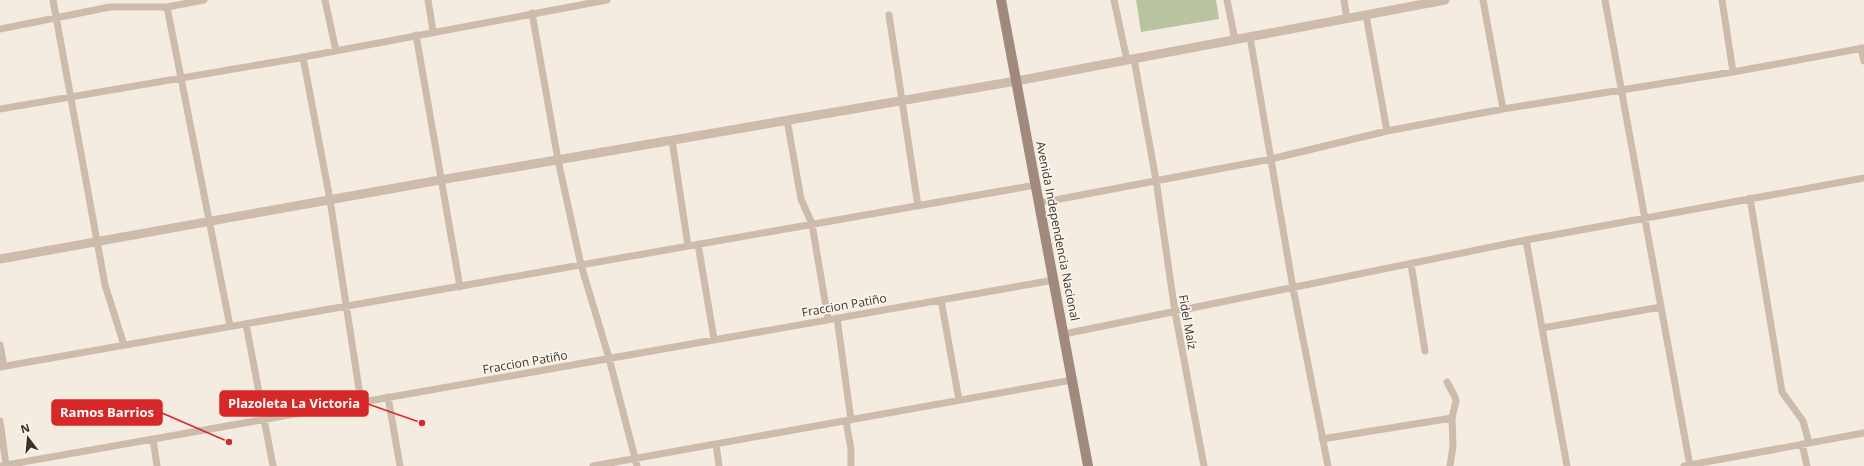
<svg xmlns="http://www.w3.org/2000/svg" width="1864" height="466" viewBox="0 0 1864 466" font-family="'Open Sans',sans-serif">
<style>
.green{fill:#b8c4a0}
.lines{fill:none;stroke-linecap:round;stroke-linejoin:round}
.minor{stroke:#cdbbac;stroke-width:7}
.tertiary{stroke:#cdbbac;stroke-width:9}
.secondary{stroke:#a18a7d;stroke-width:10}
.labels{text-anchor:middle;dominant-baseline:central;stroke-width:3.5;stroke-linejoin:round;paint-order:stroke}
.street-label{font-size:12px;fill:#3b302b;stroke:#fbf5ee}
.leader{fill:none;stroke:#d62828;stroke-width:1.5}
.callout-dot{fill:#d62828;stroke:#fbf5ee;stroke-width:1.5}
.callout{fill:#d62828;stroke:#d62828;stroke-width:1.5}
.callout-label{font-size:13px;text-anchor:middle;font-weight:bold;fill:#fff}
</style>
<rect width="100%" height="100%" fill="#f4ebe1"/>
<path class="green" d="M1136,0H1216L1219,19L1141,32Z"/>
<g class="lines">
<path class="minor" d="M53,0L105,285L124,345
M325,0L336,51
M428,0L433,31
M1114,0L1127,60
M1227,0L1235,40
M1344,0L1347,19
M1483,0L1503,109
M1605,0L1690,466
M1722,0L1733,72
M167,7L230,326
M532,13L558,160L581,265L609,358L637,466
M889,15L918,206
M1366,15L1387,131
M0,29L110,7H167L204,0
M416,35L460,287
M1250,37L1293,288L1328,466
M1861,48L1864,61
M303,57L330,200L361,402
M1134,59L1156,180L1175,312L1204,466
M0,109L293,59L607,0
M787,120L801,199L812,224L828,319
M672,140L688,246
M1750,198L1782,392L1803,421L1809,443
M1039,203L1271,159L1387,131L1503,109L1733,72L1864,48
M1526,240L1567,466
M698,244L714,339
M1411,264L1425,351
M941,300L959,400
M837,318L851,420
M246,324L273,466
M1542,328L1661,307
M1064,334L1526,240L1864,178
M0,345L4,366
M0,367L1036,185
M1447,382L1455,397L1456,401L1452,418L1453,446L1450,466
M388,397L400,466
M0,421L6,465
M846,421L851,449V466
M153,439L157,466
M1322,439L1452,418
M716,444L719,466
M1802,444L1807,466
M0,466L1054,280
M593,466L1072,380
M1684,466L1864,433"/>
<path class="tertiary" d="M0,259L440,180L1016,81L1445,0"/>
<path class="secondary" d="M1001,0L1088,466"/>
</g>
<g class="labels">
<g class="street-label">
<text transform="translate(1058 231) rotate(79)">Avenida Independencia Nacional</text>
<text transform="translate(844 305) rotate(-10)">Fraccion Patiño</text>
<text transform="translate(1188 322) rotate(80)">Fidel Maíz</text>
<text transform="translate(525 362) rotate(-10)">Fraccion Patiño</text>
</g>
</g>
<path class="leader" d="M422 423L368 404M229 442L162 413"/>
<g class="callout-dot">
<circle cx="422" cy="423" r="4"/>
<circle cx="229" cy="442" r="4"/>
</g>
<g class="callout">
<rect x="220" y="391" width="148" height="25" rx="4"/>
<rect x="52" y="400" width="110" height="25" rx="4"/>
</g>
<g class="callout-label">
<text x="294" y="408">Plazoleta La Victoria</text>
<text x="107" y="417">Ramos Barrios</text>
</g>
<g transform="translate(28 438) rotate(344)" stroke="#fbf5ee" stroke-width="3" paint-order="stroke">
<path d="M0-3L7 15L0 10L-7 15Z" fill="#3b302b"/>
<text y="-6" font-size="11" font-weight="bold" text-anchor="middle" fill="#3b302b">N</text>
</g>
</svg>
